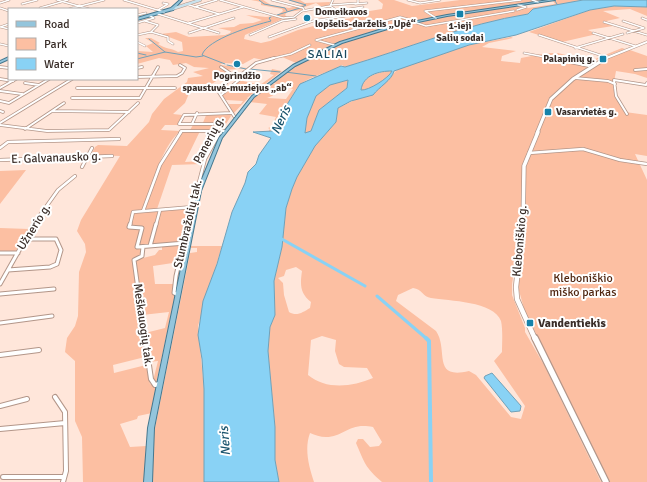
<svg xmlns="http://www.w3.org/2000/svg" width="647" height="482" viewBox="0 0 647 482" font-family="Signika,sans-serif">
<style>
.green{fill:#fcbfa2;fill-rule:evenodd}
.water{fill:#89d2f5;stroke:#71a1b8;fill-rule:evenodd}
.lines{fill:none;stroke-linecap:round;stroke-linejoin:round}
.stream{stroke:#71a1b8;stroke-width:1}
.canal-far1{stroke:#89d2f5;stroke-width:3}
.canal{stroke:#89d2f5;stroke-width:4}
.minor-far4-casing{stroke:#b39689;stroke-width:2.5}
.minor-far3-casing{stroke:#b39689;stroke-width:3.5}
.minor-far2-casing{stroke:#b39689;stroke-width:4}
.minor-far1-casing{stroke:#b39689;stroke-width:5}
.minor-casing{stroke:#b39689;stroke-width:6}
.tertiary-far4-casing{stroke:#b39689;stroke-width:3}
.tertiary-far3-casing{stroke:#b39689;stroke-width:4.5}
.tertiary-far2-casing{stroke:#b39689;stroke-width:5}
.tertiary-far1-casing{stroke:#b39689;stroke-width:6}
.tertiary-casing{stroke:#b39689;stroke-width:8}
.secondary-casing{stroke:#b39689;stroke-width:3.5}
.primary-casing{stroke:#45778e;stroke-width:2}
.minor-far4{stroke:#fff;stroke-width:1.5}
.minor-far3{stroke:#fff;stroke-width:2}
.minor-far2{stroke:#fff;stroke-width:2.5}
.minor-far1{stroke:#fff;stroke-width:3}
.minor{stroke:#fff;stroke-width:4}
.tertiary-far4{stroke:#fff;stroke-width:2}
.tertiary-far3{stroke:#fff;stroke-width:3}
.tertiary-far2{stroke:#fff;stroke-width:3.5}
.tertiary-far1{stroke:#fff;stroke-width:4.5}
.tertiary{stroke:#fff;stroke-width:5.5}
.secondary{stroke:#c9e2ed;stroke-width:2.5}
.primary{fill:#93c5dc;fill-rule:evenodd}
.poi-dot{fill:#1682aa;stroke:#fff;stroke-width:1.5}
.labels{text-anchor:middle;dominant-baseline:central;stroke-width:4;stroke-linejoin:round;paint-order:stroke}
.far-poi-label{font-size:10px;font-weight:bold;fill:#3a2e29;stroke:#fff;text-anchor:start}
.far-quarter-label{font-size:12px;letter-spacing:1px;fill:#1b495d;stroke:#fff}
.street-label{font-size:12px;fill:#3a2e29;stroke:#fff}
.park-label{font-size:12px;fill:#502610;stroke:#fff}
.poi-label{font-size:12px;font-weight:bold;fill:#3a2e29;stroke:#fff;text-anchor:start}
.water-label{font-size:13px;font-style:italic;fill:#19536c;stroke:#fff}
</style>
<rect width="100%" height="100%" fill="#ffe6da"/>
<path class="green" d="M251,0H263L271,5L289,8L303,5L288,0H300L305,3L330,2L329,6L322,7L316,3L302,8V10L287,12L285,15L287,17L245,35L244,39L261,43L270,41L298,30L333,21L352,18L345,15L382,9L383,4L378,0H394L412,6L460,0H551L535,1L536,2L423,19L378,30L335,44L316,41L332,45L296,63L282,57L263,60L254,58L243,64L223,63L220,65L247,68L226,70L230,75L223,74C218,81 210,87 201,84L190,91L185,103L173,114L182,115L178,125H165L161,130L180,131C159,151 153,185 142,210L132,212L128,227L141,228L137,246L142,248L140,257L132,258L145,357L113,365L114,373L146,365L150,384L157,387L152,413L138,416L137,419L120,424L130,447L146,446L144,482H83L82,437L75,421V361L65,352L67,338L75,326L78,316L79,272L86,252L85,244L77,231L81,220L120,156L91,155L95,147L98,145L127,146L149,122L152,114L164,99L187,82L188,78L203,76L193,72L209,68L194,67L186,63L173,65L170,60L159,58L137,64V51L153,52L146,46L153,43L145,38H151L160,43L158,44C165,49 172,48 178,52L183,51L182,42L161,34L176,32L189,37L225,35L230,33L231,31L218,28L234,27L240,24L253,23L262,20L246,15L266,17L276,16L283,11L282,9L261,5V2Z
M557,0H583L533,9L528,14C465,24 406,49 345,67L342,65C328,74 308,75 297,88L271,131L268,132L270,129L268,128L271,127L276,117L259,114L267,104L249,102L259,91L269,83L283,86L272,96L267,98L286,99L293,89L270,82C340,27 435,18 519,6L528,8L555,4L553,1Z
M614,6L647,7V16L630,9L603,11L620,18L602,22L613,26L588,30L597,34L562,42L529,32L590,10Z
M511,37L513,38L489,43L482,47L516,51L502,56L501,61L520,63L521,58L548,53H558L577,58L574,63L585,66L595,59L622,48L625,49L596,60L550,97L522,166V223L512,284V295L525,328V332L544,365L601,482H382C365,467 365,464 356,443L358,439H363L370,447L379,446L382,442L373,427C349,422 344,437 326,437C320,437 315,435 310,433C304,449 309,467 314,482H279L275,460V427L268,351L270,327L275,315L274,281L282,247L286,208L292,189L297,177L315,146L336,122L338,108L359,98L343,102L357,93L373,91L372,95L364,97L371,96L399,68L469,45ZM296,267L302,271C300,285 300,293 311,302L310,308C303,312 297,317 289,312L284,295L283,283L278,278L284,276L286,270ZM413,288C422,289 423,297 431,298C449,301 494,301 501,321C503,330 502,343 502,352L494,361L525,406L521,419L511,417L476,375L469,371C431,380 449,350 436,331L396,301L398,295ZM322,336L336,340L335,351L339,364L344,367L367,368L373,378C352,387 326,390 308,375L311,340Z
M627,49L647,56V78L635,74L616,71L613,88L625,112L647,115V156L635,154L647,180V482H610L525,312L518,287L525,224V166L551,99L590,66Z
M272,69L282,71L247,98H248L234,113H232L229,104H241L243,101L226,100L222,95L239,80L260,85L274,75L270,74Z
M392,70C389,79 370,89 362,91L361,89C363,74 380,73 392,70Z
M348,80L347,88L319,110L311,131L305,133L307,118L316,96L330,85Z
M207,113H230L231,116L222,130H190L193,125H202Z
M200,131L185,162L203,161L202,164L172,165L157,209L145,210L161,163L181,132Z
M26,170L0,204V171Z
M191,208L184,242L151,245L161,210Z
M159,210L150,245L139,246L143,228L141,226H130L134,212Z
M0,228L29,229L15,252H0Z
M183,244L179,262L153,266L155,284H174L173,292L175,295L156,384L153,381L158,361L149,362L145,333L165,328L169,312L142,315L135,260L155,255L159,250H162V245Z
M191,246H222L198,326L204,389V482H151L154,433L190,253L197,252V248H191Z"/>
<path class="water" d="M583,0H647V7L614,6L590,10L516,35L469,45L394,71C392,80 379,87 373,95L351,101L338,108L336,122L315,146L297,177L292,189L286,208L282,247L274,281L275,315L270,327L268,351L275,427V460L279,482H204V389L202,359L198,335L203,301L217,264L232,212L245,183L248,172L256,164L259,155L271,138L253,132L273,131L281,114L300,84L341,66L345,67C406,49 465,24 528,14L533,9ZM392,71C389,78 368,91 361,90C363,75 379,71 392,71ZM348,80L347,88L319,110L311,131L305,133L307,118L316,96L330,85Z
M492,373L521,406L520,411L511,412L484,378L485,376Z"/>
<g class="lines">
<path class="stream" d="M259,0L264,4L285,8L287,11
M289,0L306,5L302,7
M555,1L557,4
M277,15L300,8
M149,39L165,52
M137,53L146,55
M137,59L165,52L196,57L203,56
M225,64L202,55C207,39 255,25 271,21L269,18L271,17
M227,65L246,69
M249,69L280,72
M285,72L316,76"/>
<path class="canal-far1" d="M280,238L365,286
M377,296L427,339"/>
<path class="canal" d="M426,338L429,341L431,482"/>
<g class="minor-far4-casing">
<path id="minor-far4" d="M57,0L89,9
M124,0L164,12
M220,0L283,18L294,17L302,11L330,6
M272,0L303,8L304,10
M408,0L420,3L440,0
M532,0L538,2
M0,3L9,0
M22,4L37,0
M186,4L219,14
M355,4L367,3
M331,5L358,3V0
M194,7L217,0
M0,8L9,11
M44,9L40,8L68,0
M69,9L104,0
M158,10L168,4L163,3
M517,10L526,7L518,5
M338,11L363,7
M158,14L219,33
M137,15L146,13
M436,18L425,11L521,0
M642,18L647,20
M145,21L158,25L151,32L168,37V41L173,44
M623,21L644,28
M414,22L426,26L514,11
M604,22L647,35
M137,23L154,18L150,16
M189,23L243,7
M0,27L9,24
M1,27L9,29
M189,33L234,18
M593,33L635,46
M627,33L644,28
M137,35L151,32
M250,35L282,21L296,19
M539,35L606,57
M269,37L313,21L345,16L330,6L333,0
M137,42L145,46
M0,44L9,46
M334,45L316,40L400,17L415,21
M575,48L623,34
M524,53L555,59
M270,59L291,54L310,45"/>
</g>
<g class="minor-far3-casing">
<path id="minor-far3" d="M550,58L589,66
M0,67L9,68
M221,67L230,73L231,78
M137,68L142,67
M635,70L647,69
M137,77L177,76L182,73L185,68L180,65
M575,78L608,81L615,84
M0,79L13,81
M25,83L39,85
M0,88L16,79
M77,88H175
M0,91L22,94
M221,95L239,80
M72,98H140L158,67
M0,101L9,103L49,79
M0,111L3,112
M52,111L129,112
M627,114L616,96L614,80L646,85L647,83
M234,116L218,91L231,78L242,74L256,63L274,58
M0,123L72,79
M192,124L197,113
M213,124H179L184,115L231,113
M0,125L47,131L109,130L138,103
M25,129L64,103
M180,133L181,131H224
M219,133L220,131"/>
</g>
<g class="minor-far2-casing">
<path id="minor-far2" d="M0,148L8,142L119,139
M529,153L583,149L620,160L647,164
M0,160L112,156
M82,167L92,148
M143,211L160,165L181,132
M33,225L58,190L75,176
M130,225L133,212L193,207
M156,225L160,210
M188,225L205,159L220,132"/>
</g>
<g class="minor-far1-casing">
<path id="minor-far1" d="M130,224L129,227L142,228L137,247L185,243
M150,246L156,224
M143,247L142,256L134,260L145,339
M0,253H18
M8,270L50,267L57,264L61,250L56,239H26
M0,284L34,224
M0,294L54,289
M178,295L174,293L176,276L188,224
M0,323L52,316"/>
</g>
<g class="minor-casing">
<path id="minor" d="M145,338L151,379L155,385L159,384
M0,355L39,350
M55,397L65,412L66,471L63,482
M0,406L27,399
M0,429L65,423
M3,477H64"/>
</g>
<g class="tertiary-far4-casing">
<path id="tertiary-far4" d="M604,59L647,42"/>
</g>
<g class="tertiary-far3-casing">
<path id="tertiary-far3" d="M537,133L551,99L573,79L606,58"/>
</g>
<g class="tertiary-far2-casing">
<path id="tertiary-far2" d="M523,225L524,166L538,132"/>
</g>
<g class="tertiary-far1-casing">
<path id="tertiary-far1" d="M523,224L516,287L517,299L535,339"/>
</g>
<g class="tertiary-casing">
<path id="tertiary" d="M535,338L606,482"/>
</g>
<g class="secondary-casing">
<path id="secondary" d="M172,9L200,0"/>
</g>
<g class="primary-casing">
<path id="primary" d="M180,0H182L173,10L137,20V18L171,8Z
M549,0H555L447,16L394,27L342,43L295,66L254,97L222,138L201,191L154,428L152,482H144L148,428L197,191L219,138L252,96L293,65L340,42L392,26L447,15Z
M9,57V59L0,63V61Z"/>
</g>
<use href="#minor-far4" class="minor-far4"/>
<use href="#minor-far3" class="minor-far3"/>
<use href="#minor-far2" class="minor-far2"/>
<use href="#minor-far1" class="minor-far1"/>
<use href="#minor" class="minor"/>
<use href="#tertiary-far4" class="tertiary-far4"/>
<use href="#tertiary-far3" class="tertiary-far3"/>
<use href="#tertiary-far2" class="tertiary-far2"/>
<use href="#tertiary-far1" class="tertiary-far1"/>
<use href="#tertiary" class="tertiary"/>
<use href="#secondary" class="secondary"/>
<use href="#primary" class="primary"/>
</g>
<g class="poi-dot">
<rect x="456" y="10" width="8" height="8" rx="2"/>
<circle cx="307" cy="18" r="4"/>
<rect x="599" y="55" width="8" height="8" rx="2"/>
<circle cx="237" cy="64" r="4"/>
<rect x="544" y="108" width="8" height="8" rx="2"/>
<rect x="526" y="319" width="8" height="8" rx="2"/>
</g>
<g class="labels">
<g class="far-poi-label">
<text x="315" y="12">Domeikavos<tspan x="315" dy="12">lopšelis-darželis „Upė“</tspan></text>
<text x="460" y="26" text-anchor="middle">1-ieji<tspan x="460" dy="12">Salių sodai</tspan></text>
<text x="595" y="59" text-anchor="end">Palapinių g.</text>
<text x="237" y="76" text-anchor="middle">Pogrindžio<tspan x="237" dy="12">spaustuvė-muziejus „ab“</tspan></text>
<text x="556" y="112">Vasarvietės g.</text>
</g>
<g class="far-quarter-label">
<text x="328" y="54">SALIAI</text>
</g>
<g class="street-label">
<text transform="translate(209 140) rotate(-62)">Panerių g.</text>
<text transform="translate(56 158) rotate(-2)">E. Galvanausko g.</text>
<text transform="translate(188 224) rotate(-77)">Stumbražolių tak.</text>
<text transform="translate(34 227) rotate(-58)">Užnerio g.</text>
<text transform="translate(520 241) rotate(-85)">Kleboniškio g.</text>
<text transform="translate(143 325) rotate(82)">Meškauogių tak.</text>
</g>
<g class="park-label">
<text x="583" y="278">Kleboniškio<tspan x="583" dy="14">miško parkas</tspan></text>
</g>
<g class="poi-label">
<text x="538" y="323">Vandentiekis</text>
</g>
<g class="water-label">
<text transform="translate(281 120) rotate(-65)">Neris</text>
<text transform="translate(225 441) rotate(-94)">Neris</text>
</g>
</g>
<rect x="8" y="8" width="130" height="72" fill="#ffffff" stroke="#b0aba9"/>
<rect x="16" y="21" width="20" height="6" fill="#93c5dc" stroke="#b0aba9"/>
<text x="44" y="28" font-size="12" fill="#3a2e29">Road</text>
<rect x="16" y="38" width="20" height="12" fill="#fcbfa2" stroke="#b0aba9"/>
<text x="44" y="48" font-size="12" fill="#3a2e29">Park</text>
<rect x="16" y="58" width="20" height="12" fill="#89d2f5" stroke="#b0aba9"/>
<text x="44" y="68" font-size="12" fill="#3a2e29">Water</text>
</svg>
